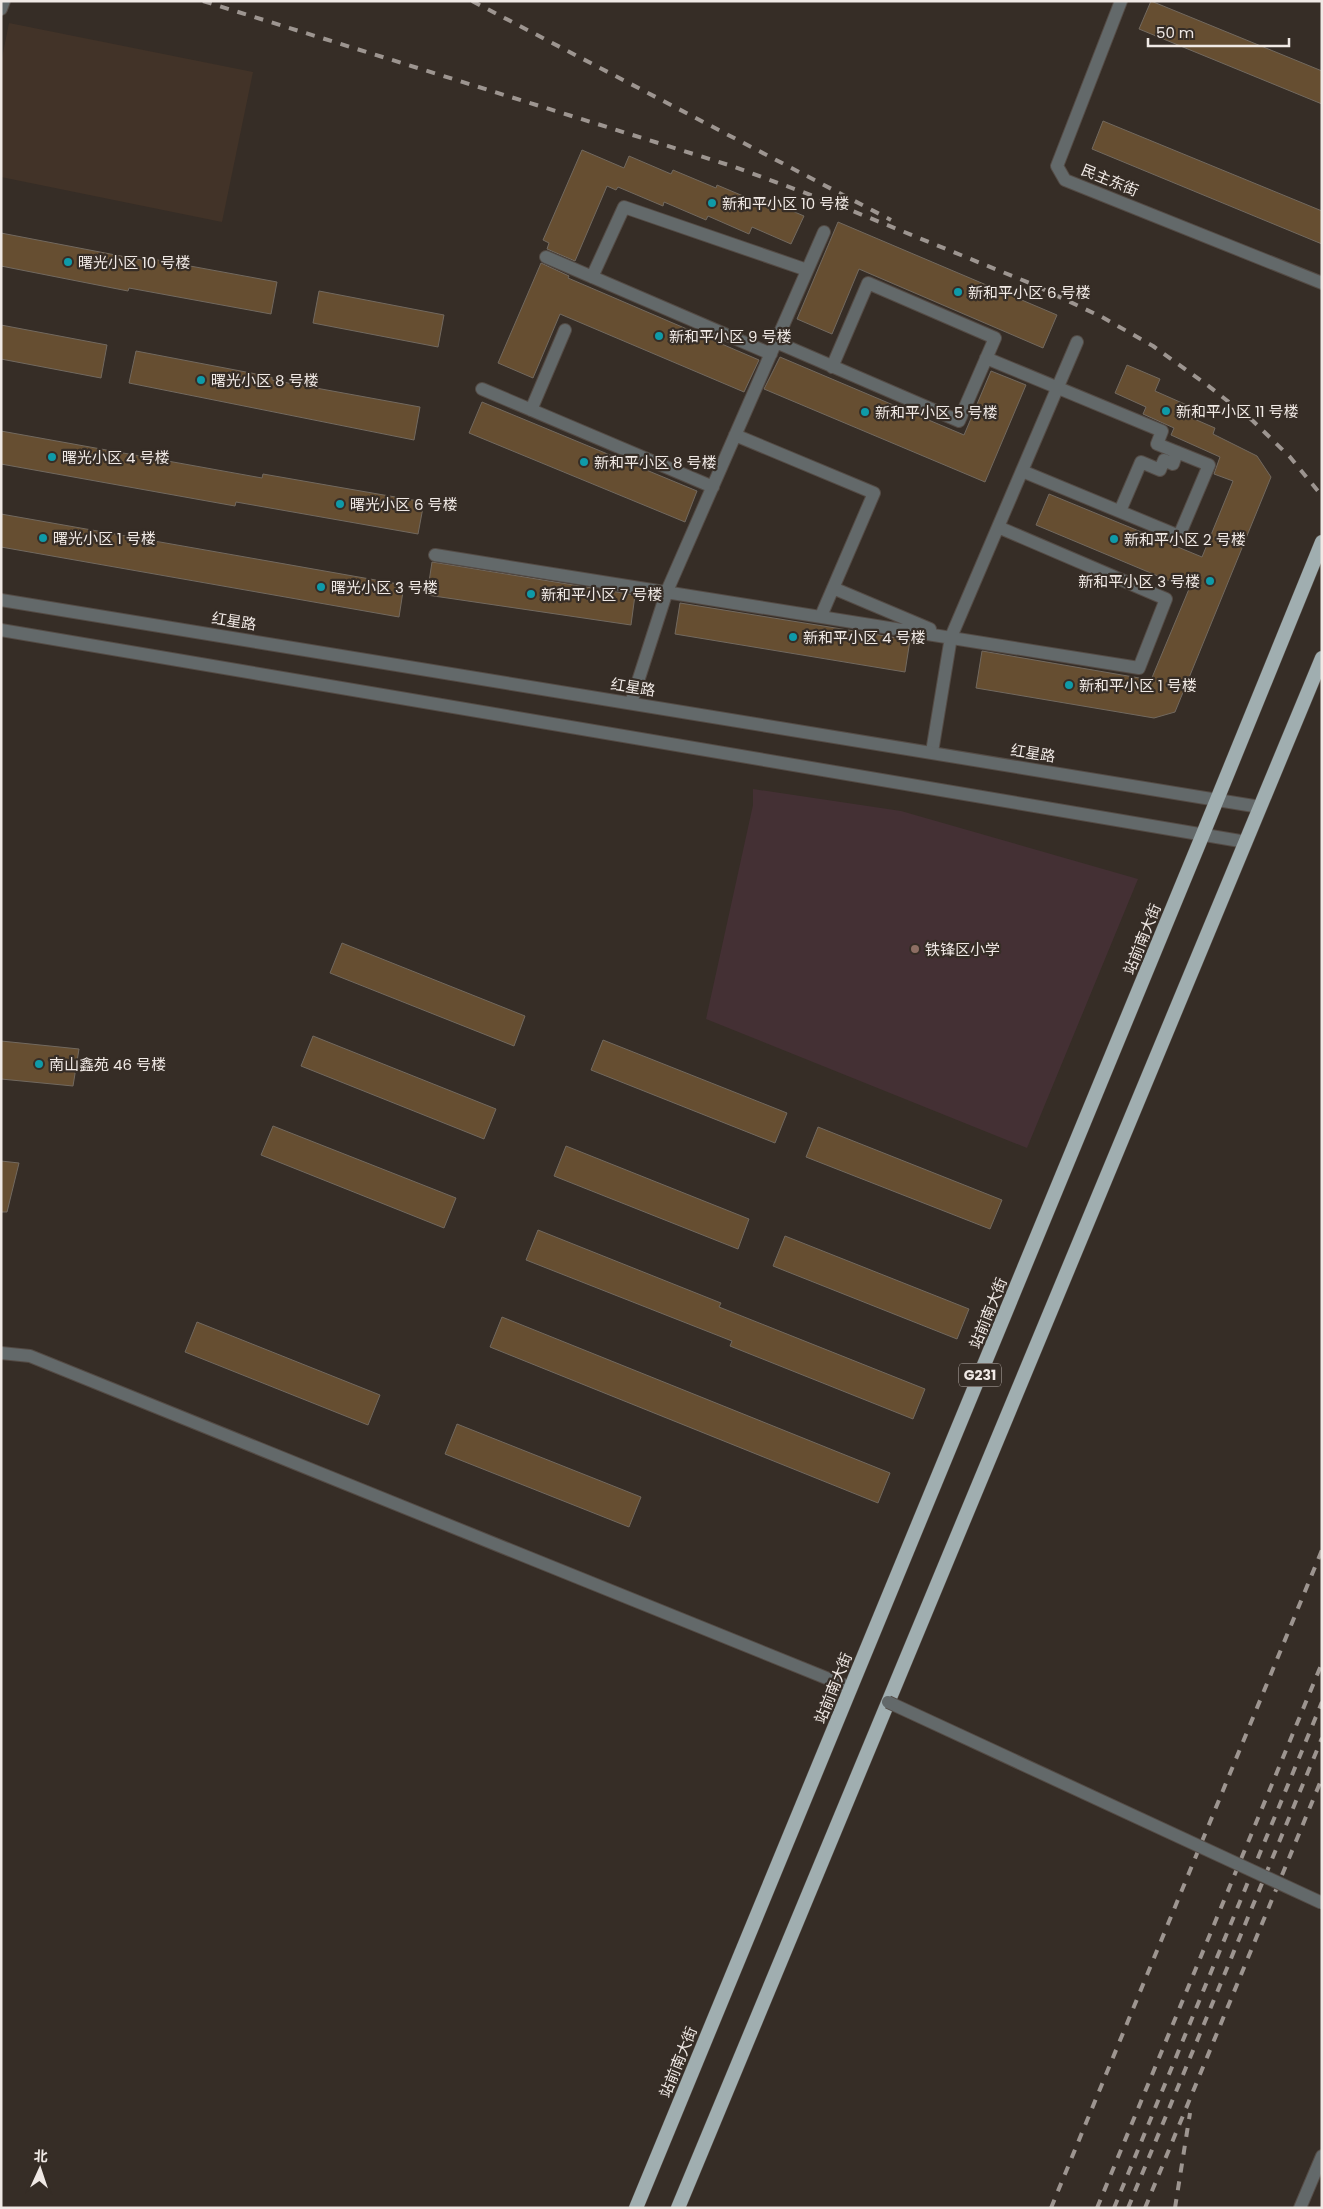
<svg xmlns="http://www.w3.org/2000/svg" width="1323" height="2209" viewBox="0 0 1323 2209" font-family="Poppins,'Noto Sans SC',sans-serif">
<style>
.built{fill:#423328}
.education{fill:#443034}
.building{fill:#664e31;stroke:#72695f}
.lines{fill:none;stroke-linecap:round;stroke-linejoin:round}
.minor-casing{stroke:#544b45;stroke-width:14}
.tertiary-casing{stroke:#544b45;stroke-width:14}
.trunk-casing{stroke:#544b45;stroke-width:15}
.minor{stroke:#63696a;stroke-width:12}
.tertiary{stroke:#63696a;stroke-width:12}
.trunk{stroke:#a0aeb0;stroke-width:14}
.rail{stroke:#9d9590;stroke-width:4;stroke-dasharray:9 9;stroke-linecap:butt}
.minor-bridge-casing{stroke:#544b45;stroke-width:14;stroke-linecap:butt}
.minor-bridge{stroke:#63696a;stroke-width:12}
.culture-dot{fill:#0f9aa8;stroke:#362d26;stroke-width:2}
.education-dot{fill:#8d6e63;stroke:#362d26;stroke-width:2}
.labels{text-anchor:middle;dominant-baseline:central;stroke-width:4.5;stroke-linejoin:round;paint-order:stroke}
.shield{fill:#362d26;stroke:#b8b1ac;stroke-width:1}
.shield-label{font-size:14px;font-weight:bold;fill:#f0e9e5}
.street-label{font-size:15px;fill:#f0e9e5;stroke:#362d26}
.poi-label{font-size:15px;fill:#f0e9e5;stroke:#362d26;text-anchor:start}
</style>
<rect width="100%" height="100%" fill="#362d26"/>
<path class="built" d="M9,23L253,72L222,222L1,177V63Z"/>
<path class="education" d="M753,789L901,811L1138,879L1027,1148L706,1019L753,805Z"/>
<path class="building" d="M1151,1L1322,71V104L1139,29Z
M1103,121L1322,211V244L1092,149Z
M582,150L624,168L629,156L671,174L673,170L716,188L717,185L760,203L762,198L804,216L791,244L752,227L749,234L708,216L706,220L664,202L663,206L618,187L616,190L607,186L575,261L547,249L549,243L543,240Z
M838,222L1057,315L1043,348L859,269L832,334L797,319Z
M1,233L152,262V259L277,282L271,314L129,288L128,291L1,266Z
M541,263L569,276L568,278L759,360L744,392L560,314L533,378L498,363Z
M319,291L444,315L438,347L313,323Z
M1,325L107,345L101,378L1,359Z
M136,351L272,377V380L420,407L414,440L129,383Z
M780,357L964,435L991,371L1026,385L985,482L764,389Z
M1127,365L1160,379L1155,391L1189,406L1185,415L1215,428L1213,434L1257,456L1271,477L1175,712L1154,718L976,688L982,651L1151,680L1189,589L1036,525L1049,494L1202,557L1233,481L1214,474L1220,457L1171,435L1174,428L1143,414L1146,407L1115,393Z
M482,402L697,491L685,522L469,433Z
M1,431L262,478L263,474L424,502L418,534L236,502L235,506L1,464Z
M1,514L404,585L399,617L1,547Z
M432,562L635,595L631,625L427,595Z
M680,603L910,640L905,672L675,634Z
M342,943L525,1016L514,1046L330,973Z
M313,1036L496,1109L484,1139L301,1066Z
M603,1040L787,1113L775,1143L591,1070Z
M1,1041L79,1049L73,1086L1,1079Z
M273,1126L456,1198L444,1228L261,1155Z
M818,1127L1002,1200L990,1229L806,1157Z
M566,1146L749,1219L738,1249L554,1176Z
M1,1161L19,1163L7,1212H1Z
M538,1230L721,1303L719,1307L925,1389L913,1419L730,1346L732,1341L526,1260Z
M785,1236L969,1309L957,1339L773,1266Z
M502,1317L890,1473L878,1503L490,1347Z
M197,1322L380,1395L368,1425L185,1352Z
M457,1424L641,1497L629,1527L445,1454Z"/>
<g class="lines">
<g class="minor-casing">
<path id="minor" d="M1121,1L1057,166L1065,180L1322,283
M1,9L4,1
M546,257L771,354
M592,277L624,207L807,270
M776,342L959,421L995,338L868,283L832,367
M986,358L1162,431L1157,444L1209,465L1179,536L1022,471
M482,389L713,487
M531,410L565,330
M735,435L874,493L821,616
M1120,511L1141,462L1160,470L1164,460L1173,464L1177,452
M435,555L1139,668L1166,599L998,527
M833,588L930,629
M631,703L667,591L824,232
M932,752L951,637L1077,342
M1,1353L30,1356L851,1688
M1300,2208L1322,2156"/>
</g>
<g class="tertiary-casing">
<path id="tertiary" d="M1,600L1260,807
M1,630L1246,842"/>
</g>
<g class="trunk-casing">
<path id="trunk" d="M636,2208L1203,834L1322,542
M678,2208L1322,658"/>
</g>
<use href="#minor" class="minor"/>
<use href="#tertiary" class="tertiary"/>
<use href="#trunk" class="trunk"/>
<path class="rail" d="M203,1L732,166L838,205L1032,284L1102,317L1153,346L1206,384L1253,421L1290,457L1322,496
M472,1L891,220
M1051,2208L1322,1550
M1097,2208L1322,1663
M1114,2208L1322,1702
M1128,2208L1322,1738
M1145,2208L1322,1778
M1175,2208L1190,2113"/>
<g class="minor-bridge-casing">
<path id="minor-bridge" d="M888,1702L1322,1903"/>
</g>
<use href="#minor-bridge" class="minor-bridge"/>
</g>
<g class="culture-dot">
<circle cx="712" cy="203" r="5"/>
<circle cx="68" cy="262" r="5"/>
<circle cx="958" cy="292" r="5"/>
<circle cx="659" cy="336" r="5"/>
<circle cx="201" cy="380" r="5"/>
<circle cx="1166" cy="411" r="5"/>
<circle cx="865" cy="412" r="5"/>
<circle cx="52" cy="457" r="5"/>
<circle cx="584" cy="462" r="5"/>
<circle cx="340" cy="504" r="5"/>
<circle cx="43" cy="538" r="5"/>
<circle cx="1114" cy="539" r="5"/>
<circle cx="1210" cy="581" r="5"/>
<circle cx="321" cy="587" r="5"/>
<circle cx="531" cy="594" r="5"/>
<circle cx="793" cy="637" r="5"/>
<circle cx="1069" cy="685" r="5"/>
<circle cx="39" cy="1064" r="5"/>
</g>
<circle class="education-dot" cx="915" cy="949" r="5"/>
<g class="labels">
<rect class="shield" x="959" y="1363.5" width="42" height="23" rx="4"/>
<g class="shield-label">
<text x="980" y="1375">G231</text>
</g>
<g class="street-label">
<text transform="translate(1110 180) rotate(22)">民主东街</text>
<text transform="translate(234 621) rotate(9)">红星路</text>
<text transform="translate(633 687) rotate(9)">红星路</text>
<text transform="translate(1033 753) rotate(9)">红星路</text>
<text transform="translate(1142 939) rotate(-68)">站前南大街</text>
<text transform="translate(988 1313) rotate(-68)">站前南大街</text>
<text transform="translate(833 1688) rotate(-68)">站前南大街</text>
<text transform="translate(678 2062) rotate(-68)">站前南大街</text>
</g>
<g class="poi-label">
<text x="722" y="203">新和平小区 10 号楼</text>
<text x="78" y="262">曙光小区 10 号楼</text>
<text x="968" y="292">新和平小区 6 号楼</text>
<text x="669" y="336">新和平小区 9 号楼</text>
<text x="211" y="380">曙光小区 8 号楼</text>
<text x="1176" y="411">新和平小区 11 号楼</text>
<text x="875" y="412">新和平小区 5 号楼</text>
<text x="62" y="457">曙光小区 4 号楼</text>
<text x="594" y="462">新和平小区 8 号楼</text>
<text x="350" y="504">曙光小区 6 号楼</text>
<text x="53" y="538">曙光小区 1 号楼</text>
<text x="1124" y="539">新和平小区 2 号楼</text>
<text x="1200" y="581" text-anchor="end">新和平小区 3 号楼</text>
<text x="331" y="587">曙光小区 3 号楼</text>
<text x="541" y="594">新和平小区 7 号楼</text>
<text x="803" y="637">新和平小区 4 号楼</text>
<text x="1079" y="685">新和平小区 1 号楼</text>
<text x="925" y="949">铁锋区小学</text>
<text x="49" y="1064">南山鑫苑 46 号楼</text>
</g>
</g>
<rect width="1323" height="2209" fill="none" stroke="#f0e9e5" stroke-width="5"/>
<g transform="translate(40 2169) rotate(3)" stroke="#362d26" stroke-width="4" paint-order="stroke">
<path d="M0-4L9 19L0 12L-9 19Z" fill="#f0e9e5"/>
<text y="-8" font-size="14" font-weight="bold" text-anchor="middle" fill="#f0e9e5">北</text>
</g>
<path d="M1148 38v8h141v-8" fill="none" stroke="#f0e9e5" stroke-width="2.5"/>
<text x="1156" y="38" font-size="15" fill="#f0e9e5" stroke="#362d26" stroke-width="4" paint-order="stroke">50 m</text>
</svg>
